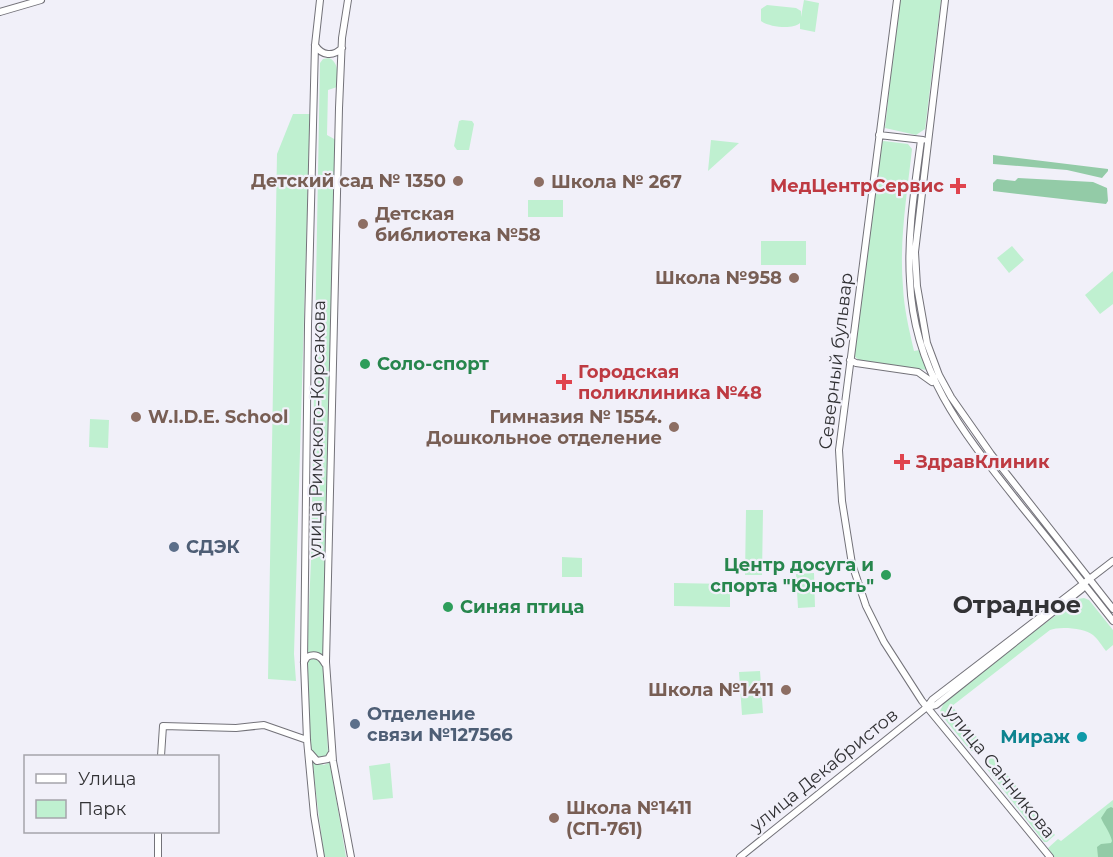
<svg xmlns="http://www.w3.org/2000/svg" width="1113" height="857" viewBox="0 0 1113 857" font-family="Montserrat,sans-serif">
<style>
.green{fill:#bff0d0}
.forest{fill:#93cba7}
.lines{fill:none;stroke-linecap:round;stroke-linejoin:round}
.secondary-casing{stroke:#737279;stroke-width:8}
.secondary{stroke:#fff;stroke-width:6}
.education-dot{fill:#8d6e63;stroke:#f1f0f9;stroke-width:2}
.health-dot{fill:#e0444e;stroke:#f1f0f9;stroke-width:2}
.leisure-dot{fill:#2e9e5b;stroke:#f1f0f9;stroke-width:2}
.service-dot{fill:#5c6f8a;stroke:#f1f0f9;stroke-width:2}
.culture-dot{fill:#0f9aa8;stroke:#f1f0f9;stroke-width:2}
.labels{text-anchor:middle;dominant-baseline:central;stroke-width:4.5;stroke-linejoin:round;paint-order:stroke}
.education-label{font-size:18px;font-weight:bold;fill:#785e54;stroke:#f1f0f9;text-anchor:end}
.health-label{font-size:18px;font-weight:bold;fill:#be3a42;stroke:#f1f0f9;text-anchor:start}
.street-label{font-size:18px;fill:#323235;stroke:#f1f0f9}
.leisure-label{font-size:18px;font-weight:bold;fill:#27864d;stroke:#f1f0f9;text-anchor:start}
.service-label{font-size:18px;font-weight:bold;fill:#4e5e75;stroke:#f1f0f9;text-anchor:start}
.culture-label{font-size:18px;font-weight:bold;fill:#0d838f;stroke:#f1f0f9;text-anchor:end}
.district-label{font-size:24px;font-weight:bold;fill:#323235;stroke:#f1f0f9}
</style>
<rect width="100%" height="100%" fill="#f1f0f9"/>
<path class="green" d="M804,0L819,3L815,32L800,29V23C793,30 769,27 761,21V9L767,5L796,8L801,11V17Z
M899,0H941L925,129L916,135L885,128Z
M329,58C340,63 337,76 337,87L328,90L327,135L336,140L324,661L328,753L324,758H318L310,751L307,653L311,560L320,63L323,59Z
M293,114H310L294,654L296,681L268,679L277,154Z
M462,120L472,121L474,124L469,150H457L454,146L459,121Z
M711,140L739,143L708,171Z
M884,141L908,144L912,149C907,195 899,241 903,287C904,309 909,329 914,351L920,350L927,370L860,361L854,356L881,142Z
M528,200H563V217H528Z
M761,241H806V265H761Z
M1012,246L1024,260L1009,273L997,258Z
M1113,271V304L1100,314L1085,295Z
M90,419L109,420L108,448L89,447Z
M746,510H763L762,575H745Z
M562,557L582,558V577H562Z
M814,573L815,607L798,608L796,574Z
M674,583L730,584V607L674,606Z
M1084,598L1089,600L1113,630V645L1106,651C1102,646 1098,639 1093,635C1085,628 1059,626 1050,630L952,706L984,746L976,751H971L943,717L940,711L944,703L1024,639L1078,599Z
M760,671L763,713L742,715L739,672Z
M991,754L1055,835L1047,842H1044L984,765L985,759Z
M312,761L324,765L330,762L346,857H324Z
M390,763L393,798L373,800L369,766Z
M1113,800V857H1054L1048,848L1058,839L1061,841Z"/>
<path class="forest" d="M993,155L1108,169V171L1102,178L1067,170L993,164Z
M1018,178L1093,182L1107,188L1108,201L1106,204L993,191V183L997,179L1015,181Z
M1111,807L1113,808V857H1098L1097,847L1101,844L1111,843L1112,841C1110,832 1105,827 1101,818L1107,809Z"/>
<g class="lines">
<g class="secondary-casing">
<path id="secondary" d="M320,0L315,45L308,325L304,663L307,740L314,815L321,857
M348,0L342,38L339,108L326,662L333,761L351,857
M897,0L839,450L842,501L852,564L866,606L884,642L922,701L1050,857
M945,0L915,252L917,286L927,343L939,375L951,397L991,454L1113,609
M0,12L41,0
M315,45C322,56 333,57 342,48
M879,135L923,140
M921,140C915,186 907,234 910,281C914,375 965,435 1022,507C1053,545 1083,583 1113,621
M850,360L856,363L918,372L932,382
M304,662L307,657C315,653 321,656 325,664
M927,707L936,705L1082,589L1084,584
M310,753L317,761L328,759L331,754
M161,756L163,726L236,728L264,725L307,740
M158,857V832
M740,857L927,707L932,700L1113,561"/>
</g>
<use href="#secondary" class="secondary"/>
</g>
<g class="education-dot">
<circle cx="458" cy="181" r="6"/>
<circle cx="539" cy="182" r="6"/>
<circle cx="363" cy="224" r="6"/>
<circle cx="794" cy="278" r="6"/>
<circle cx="136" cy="417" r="6"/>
<circle cx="674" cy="427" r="6"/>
<circle cx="786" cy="690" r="6"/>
<circle cx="554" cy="818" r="6"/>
</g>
<g class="health-dot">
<path d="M955 177h6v6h6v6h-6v6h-6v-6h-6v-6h6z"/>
<path d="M561 373h6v6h6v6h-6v6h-6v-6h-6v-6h6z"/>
<path d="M899 453h6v6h6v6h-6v6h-6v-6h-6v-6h6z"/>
</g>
<g class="leisure-dot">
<circle cx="365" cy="364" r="6"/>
<circle cx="886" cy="575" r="6"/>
<circle cx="448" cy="607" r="6"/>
</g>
<g class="service-dot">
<circle cx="174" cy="547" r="6"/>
<circle cx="355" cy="724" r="6"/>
</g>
<circle class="culture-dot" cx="1082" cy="737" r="6"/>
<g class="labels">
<g class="education-label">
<text x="446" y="181">Детский сад № 1350</text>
<text x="551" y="182" text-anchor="start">Школа № 267</text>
<text x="375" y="214" text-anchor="start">Детская<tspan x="375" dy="21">библиотека №58</tspan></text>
<text x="782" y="278">Школа №958</text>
<text x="148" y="417" text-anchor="start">W.I.D.E. School</text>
<text x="662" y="417">Гимназия № 1554.<tspan x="662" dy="21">Дошкольное отделение</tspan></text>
<text x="774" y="690">Школа №1411</text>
<text x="566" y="808" text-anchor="start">Школа №1411<tspan x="566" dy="21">(СП-761)</tspan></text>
</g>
<g class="health-label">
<text x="944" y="186" text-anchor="end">МедЦентрСервис</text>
<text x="578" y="372">Городская<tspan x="578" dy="21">поликлиника №48</tspan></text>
<text x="916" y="462">ЗдравКлиник</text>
</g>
<g class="street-label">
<text transform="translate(836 361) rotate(-83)">Северный бульвар</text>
<text transform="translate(317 429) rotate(-89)">улица Римского-Корсакова</text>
<text transform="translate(824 770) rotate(-39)">улица Декабристов</text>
<text transform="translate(1000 772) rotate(51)">улица Санникова</text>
</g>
<g class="leisure-label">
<text x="377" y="364">Соло-спорт</text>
<text x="874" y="565" text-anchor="end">Центр досуга и<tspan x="874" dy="21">спорта "Юность"</tspan></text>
<text x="460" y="607">Синяя птица</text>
</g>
<g class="service-label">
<text x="186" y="547">СДЭК</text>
<text x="367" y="714">Отделение<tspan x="367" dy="21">связи №127566</tspan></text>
</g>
<g class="culture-label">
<text x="1070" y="737">Мираж</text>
</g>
<g class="district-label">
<text x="1017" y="604">Отрадное</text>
</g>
</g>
<rect x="24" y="755" width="195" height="78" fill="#f1f0f9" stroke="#a5a4ab" stroke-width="1.5"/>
<rect x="36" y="774" width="30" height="9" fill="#ffffff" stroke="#a5a4ab" stroke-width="1.5"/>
<text x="78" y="785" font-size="18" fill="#323235">Улица</text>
<rect x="36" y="800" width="30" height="18" fill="#bff0d0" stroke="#a5a4ab" stroke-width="1.5"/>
<text x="78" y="815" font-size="18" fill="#323235">Парк</text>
</svg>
